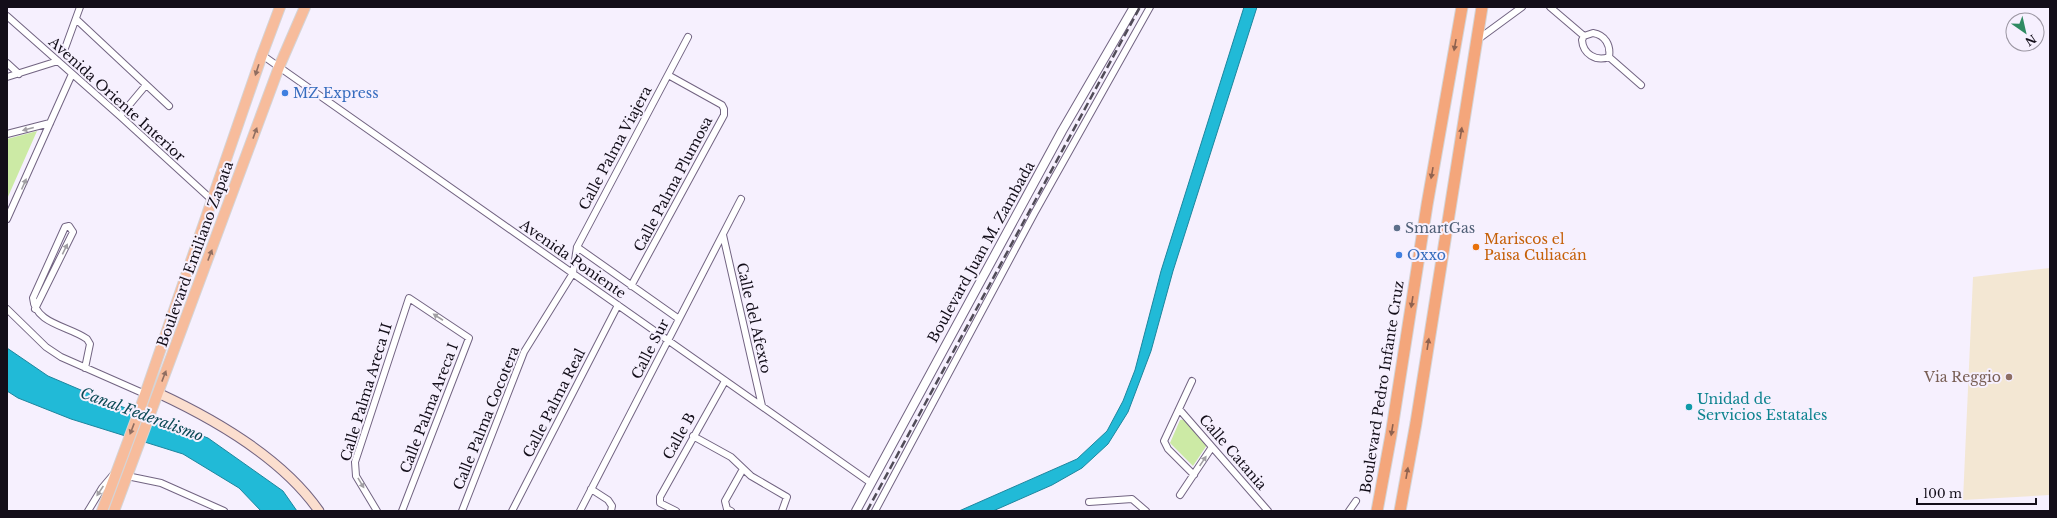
<svg xmlns="http://www.w3.org/2000/svg" width="2057" height="518" viewBox="0 0 2057 518" font-family="'Libre Baskerville',serif">
<style>
.education{fill:#f3e7d3}
.green{fill:#cceaa5}
.water{fill:#21bad7;stroke:#1d869e}
.lines{fill:none;stroke-linecap:round;stroke-linejoin:round}
.minor-casing{stroke:#726482;stroke-width:8}
.tertiary-casing{stroke:#726482;stroke-width:10}
.secondary-casing{stroke:#726482;stroke-width:11}
.primary-casing{stroke:#d5d4d6;stroke-width:12}
.trunk-casing{stroke:#d5d4d6;stroke-width:13}
.minor{stroke:#fff;stroke-width:6}
.tertiary{stroke:#fff;stroke-width:8}
.secondary{stroke:#fbdece;stroke-width:9}
.primary{stroke:#f7bc9c;stroke-width:10}
.trunk{stroke:#f4a67b;stroke-width:11}
.rail{stroke:#514c58;stroke-width:2.5;stroke-dasharray:8 4;stroke-linecap:butt}
.oneway{fill:#8f624f}
.oneway2{fill:#906e61}
.oneway3{fill:#a19fa3}
.shop-dot{fill:#3f7fe0;stroke:#f6f0fe;stroke-width:1.5}
.service-dot{fill:#5c6f8a;stroke:#f6f0fe;stroke-width:1.5}
.food-dot{fill:#e8710a;stroke:#f6f0fe;stroke-width:1.5}
.education-dot{fill:#8d6e63;stroke:#f6f0fe;stroke-width:1.5}
.culture-dot{fill:#0f9aa8;stroke:#f6f0fe;stroke-width:1.5}
.labels{text-anchor:middle;dominant-baseline:central;stroke-width:4;stroke-linejoin:round;paint-order:stroke}
.shop-label{font-size:14px;fill:#366cbe;stroke:#f6f0fe;text-anchor:start}
.street-label{font-size:14px;fill:#130e19;stroke:#f6f0fe}
.service-label{font-size:14px;fill:#4e5e75;stroke:#f6f0fe;text-anchor:start}
.food-label{font-size:14px;fill:#c56008;stroke:#f6f0fe;text-anchor:start}
.education-label{font-size:14px;fill:#785e54;stroke:#f6f0fe;text-anchor:end}
.culture-label{font-size:14px;fill:#0d838f;stroke:#f6f0fe;text-anchor:start}
.water-label{font-size:15px;font-style:italic;fill:#0b4955;stroke:#f6f0fe}
</style>
<rect width="100%" height="100%" fill="#f6f0fe"/>
<path class="education" d="M2050,268V495L1963,500L1973,277Z"/>
<path class="green" d="M37,131L7,199V139Z
M1186,419L1209,442L1193,466L1170,443L1180,420Z"/>
<path class="water" d="M1244,7H1257L1173,271L1151,351L1128,412L1108,444L1082,468L1052,485L993,511H959L1077,459L1107,431L1123,401L1135,370L1161,271Z
M7,348L48,376L109,402L208,438L283,491L297,511H261L239,488L183,454L71,419L18,398L7,391Z"/>
<g class="lines">
<g class="minor-casing">
<path id="minor" d="M1550,7L1584,36
M7,16L120,116L212,200
M76,19L169,106
M1593,33C1605,35 1611,45 1609,57C1596,62 1583,54 1582,40L1584,36Z
M1477,40L1522,7
M64,51L80,7
M262,55L871,483
M1609,57L1641,85
M7,63L19,74
M7,77L58,61
M120,116L146,85
M7,134L50,123
M7,219L72,74
M723,235L762,406
M577,247L679,319
M631,286L724,115V109L722,105L668,75
M7,309L46,347L61,357L145,394
M35,309L73,232L69,226L65,227L33,298C35,324 69,326 87,339L90,344L85,368
M1192,381L1164,441L1168,449L1194,475
M1179,409L1268,511
M693,436L731,457L751,476L787,497L782,511
M127,476L161,483L224,511
M591,489L608,500L612,506L611,511
M1180,495L1212,447
M1089,502L1132,499L1146,511
M88,511L102,488L113,475
M377,511L356,476L355,462L409,298L469,338L402,511
M462,511L524,352L573,273L577,247L688,37
M512,511L618,305
M580,511L741,199
M676,511L660,503V497L725,381
M731,511L727,509L725,501L743,469
M875,511L1035,212L1150,7
M1349,511L1356,501"/>
</g>
<g class="tertiary-casing">
<path id="tertiary" d="M856,511L1062,131L1134,7"/>
</g>
<g class="secondary-casing">
<path id="secondary" d="M158,393C214,419 283,459 319,511"/>
</g>
<g class="primary-casing">
<path id="primary" d="M102,511L140,409L262,55L280,7
M114,511L279,67L305,7"/>
</g>
<g class="trunk-casing">
<path id="trunk" d="M1377,511L1391,435L1427,205L1462,7
M1400,511L1416,423L1482,7"/>
</g>
<use href="#minor" class="minor"/>
<use href="#tertiary" class="tertiary"/>
<use href="#secondary" class="secondary"/>
<use href="#primary" class="primary"/>
<use href="#trunk" class="trunk"/>
<path class="rail" d="M867,511L1140,7"/>
</g>
<defs><path id="oneway-solid" d="M-6-.8H1V-3.2L6.5 0L1 3.2V.8H-6Z"/></defs>
<g class="oneway">
<use href="#oneway-solid" transform="translate(1455 45) rotate(100)"/>
<use href="#oneway-solid" transform="translate(1461 133) rotate(-81)"/>
<use href="#oneway-solid" transform="translate(1432 173) rotate(100)"/>
<use href="#oneway-solid" transform="translate(1412 302) rotate(99)"/>
<use href="#oneway-solid" transform="translate(1428 344) rotate(-81)"/>
<use href="#oneway-solid" transform="translate(1392 430) rotate(99)"/>
<use href="#oneway-solid" transform="translate(1407 473) rotate(-80)"/>
</g>
<g class="oneway2">
<use href="#oneway-solid" transform="translate(257 70) rotate(108)"/>
<use href="#oneway-solid" transform="translate(255 133) rotate(-70)"/>
<use href="#oneway-solid" transform="translate(210 255) rotate(-69)"/>
<use href="#oneway-solid" transform="translate(164 376) rotate(-69)"/>
<use href="#oneway-solid" transform="translate(132 429) rotate(111)"/>
</g>
<g class="oneway3">
<use href="#oneway-solid" transform="translate(28 129) rotate(165)"/>
<use href="#oneway-solid" transform="translate(24 184) rotate(-66)"/>
<use href="#oneway-solid" transform="translate(65 249) rotate(-64)"/>
<use href="#oneway-solid" transform="translate(438 317) rotate(-147)"/>
<use href="#oneway-solid" transform="translate(1203 461) rotate(-56)"/>
<use href="#oneway-solid" transform="translate(361 483) rotate(59)"/>
<use href="#oneway-solid" transform="translate(100 491) rotate(124)"/>
</g>
<g class="shop-dot">
<circle cx="285" cy="93" r="4"/>
<circle cx="1399" cy="255" r="4"/>
</g>
<circle class="service-dot" cx="1397" cy="228" r="4"/>
<circle class="food-dot" cx="1476" cy="247" r="4"/>
<circle class="education-dot" cx="2009" cy="377" r="4"/>
<circle class="culture-dot" cx="1689" cy="407" r="4"/>
<g class="labels">
<g class="shop-label">
<text x="293" y="93">MZ Express</text>
<text x="1407" y="255">Oxxo</text>
</g>
<g class="street-label">
<text transform="translate(117 99) rotate(42)">Avenida Oriente Interior</text>
<text transform="translate(615 148) rotate(-62)">Calle Palma Viajera</text>
<text transform="translate(673 184) rotate(-62)">Calle Palma Plumosa</text>
<text transform="translate(981 252) rotate(-61)">Boulevard Juan M. Zambada</text>
<text transform="translate(195 254) rotate(-70)">Boulevard Emiliano Zapata</text>
<text transform="translate(573 259) rotate(35)">Avenida Poniente</text>
<text transform="translate(754 318) rotate(77)">Calle del Afexto</text>
<text transform="translate(650 349) rotate(-63)">Calle Sur</text>
<text transform="translate(1382 387) rotate(-81)">Boulevard Pedro Infante Cruz</text>
<text transform="translate(366 392) rotate(-73)">Calle Palma Areca II</text>
<text transform="translate(554 403) rotate(-63)">Calle Palma Real</text>
<text transform="translate(429 408) rotate(-69)">Calle Palma Areca I</text>
<text transform="translate(486 418) rotate(-68)">Calle Palma Cocotera</text>
<text transform="translate(679 436) rotate(-61)">Calle B</text>
<text transform="translate(1233 452) rotate(49)">Calle Catania</text>
</g>
<g class="service-label">
<text x="1405" y="228">SmartGas</text>
</g>
<g class="food-label">
<text x="1484" y="239">Mariscos el<tspan x="1484" dy="16">Paisa Culiacán</tspan></text>
</g>
<g class="education-label">
<text x="2001" y="377">Via Reggio</text>
</g>
<g class="culture-label">
<text x="1697" y="399">Unidad de<tspan x="1697" dy="16">Servicios Estatales</tspan></text>
</g>
<g class="water-label">
<text transform="translate(142 414) rotate(20)">Canal Federalismo</text>
</g>
</g>
<rect width="2057" height="518" fill="none" stroke="#130e19" stroke-width="16"/>
<g transform="translate(2025 32) rotate(146)"><circle r="19" fill="#f6f0fe" stroke="#9b96a2"/>
<path d="M0-3L7 15L0 10L-7 15Z" fill="#2f8b62"/>
<text y="-6" font-size="11" font-weight="bold" text-anchor="middle" fill="#130e19">N</text>
</g>
<path d="M1917 498v6h119v-6" fill="none" stroke="#130e19" stroke-width="2"/>
<text x="1923" y="498" font-size="12" fill="#130e19" stroke="#f6f0fe" stroke-width="3" paint-order="stroke">100 m</text>
</svg>
